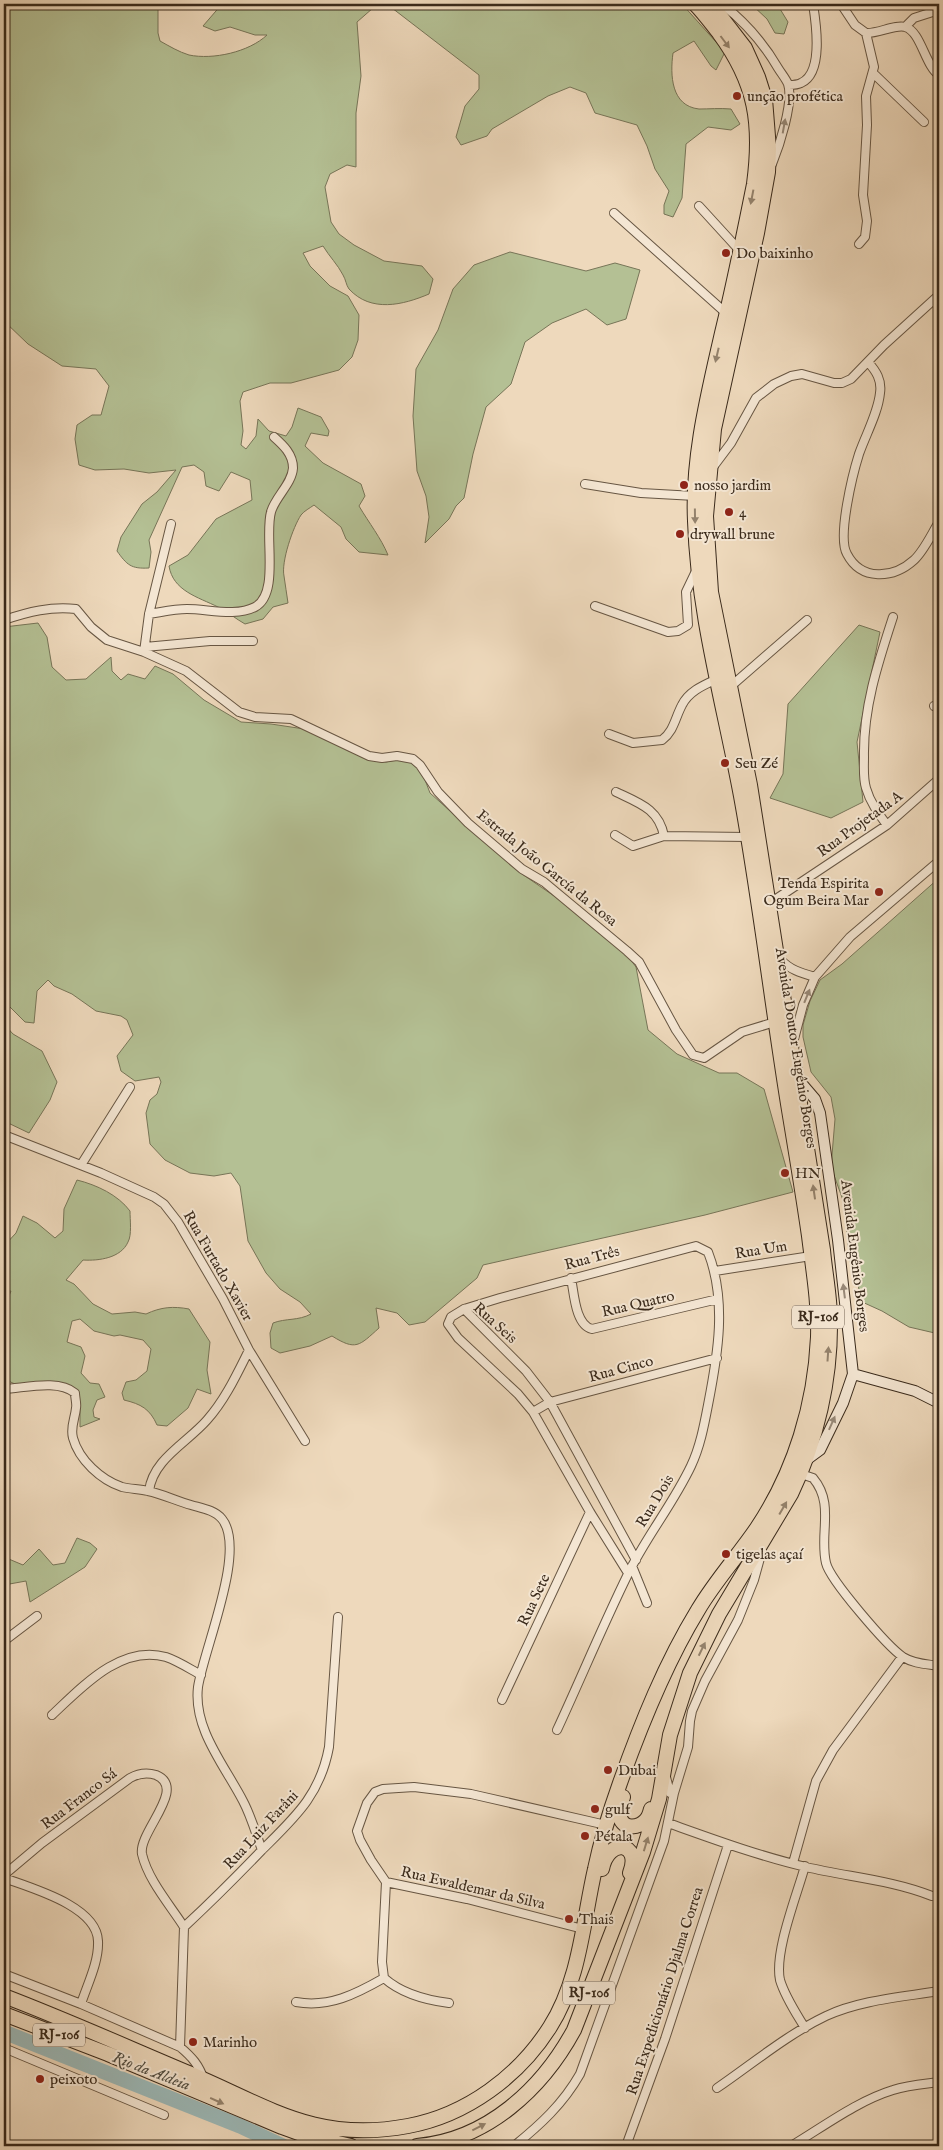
<svg xmlns="http://www.w3.org/2000/svg" width="943" height="2150" viewBox="0 0 943 2150" font-family="'IM FELL English',serif">
<style>
.green{fill:#b4c094;stroke:#777558}
.lines{fill:none;stroke-linecap:round;stroke-linejoin:round}
.river{stroke:#9cb9b8;stroke-width:15}
.street-casing{stroke:#675643;stroke-width:10}
.secondary-casing{stroke:#3a2a1b;stroke-width:12}
.highway-casing{stroke:#3a2a1b;stroke-width:16}
.street{stroke:#f4e6d3;stroke-width:8}
.secondary{stroke:#f4e6d3;stroke-width:10}
.highway{stroke:#eed9bc;stroke-width:14}
.oneway{fill:#94826c}
.oneway2{fill:#978877}
.poi-dot{fill:#8f2418;stroke:#f4e6d3;stroke-width:2}
.labels{text-anchor:middle;dominant-baseline:central;stroke-width:4;stroke-linejoin:round;paint-order:stroke}
.shield{fill:#f4e6d3;stroke:#726252;stroke-width:1}
.shield-label{font-size:14px;font-weight:bold;fill:#3a2a1b}
.poi-label{font-size:15px;fill:#3a2a1b;stroke:#f4e6d3;text-anchor:start}
.street-label{font-size:15px;fill:#3a2a1b;stroke:#f4e6d3}
.water-label{font-size:16px;font-style:italic;fill:#524e42;stroke:#f4e6d3}
</style>
<rect width="100%" height="100%" fill="#eed9bc"/>
<filter id="stains"><feTurbulence type="fractalNoise" baseFrequency=".004" numOctaves="4"/><feColorMatrix values="0 0 0 0 .2 0 0 0 0 .09 0 0 0 0 .02 0 0 0 .5 -.17"/></filter>
<radialGradient id="worn" r=".72"><stop offset=".6" stop-color="#630" stop-opacity="0"/><stop offset="1" stop-color="#630" stop-opacity=".3"/></radialGradient>
<path class="green" d="M4,4H158V33L160,41C169,46 179,52 189,55C213,60 249,52 267,35H255L230,27L215,31L203,26L222,4H682L725,52L716,70L711,66L694,41L673,53C670,75 671,106 699,109C709,109 720,108 731,109L740,124L731,130L708,127L686,144L682,198L673,217L664,214V205L669,191L655,169L647,146L637,125L595,113L586,93L570,87L548,96L492,129L487,136L461,145L456,137L465,106L479,89V75L392,8H373L357,22L361,76L356,113V167L347,165L330,174L325,187L331,222L339,234L354,245L384,261L422,266L433,279L429,294C403,305 371,313 349,289C346,285 346,280 343,275C338,265 329,256 323,246L303,253L310,266L330,286L348,296L359,315L358,340L352,357L339,370L291,383H270L243,392L240,401L243,431L241,445L246,449L256,436L258,419L269,431L286,436L292,427L298,408L321,417L329,431L328,436L311,433L305,446L323,463L361,484L365,496L359,506C369,523 381,538 388,555L359,552L346,539L341,527L314,505C310,508 304,511 301,515C293,527 281,562 284,576C285,585 287,594 288,603L273,607L263,619L245,624C236,619 228,612 218,607C198,597 173,591 169,566L188,555L216,519L252,500L250,480L231,472L219,491L206,486L204,472L194,465L182,467L149,540L151,552L149,568C131,569 127,565 117,551L121,537L142,504L157,492L176,470L149,473L124,469L95,470L79,465L75,439L77,425L92,415H101L109,386L96,369L62,366L28,344L4,321Z
M751,4H777L788,22L784,34L775,33L767,19Z
M510,252L586,271L615,263L640,270L626,319L607,325L586,309L552,323L525,342L511,384L486,407L473,454L464,498L456,506L449,519L425,543L429,517L426,496L417,471L413,416L416,369L438,330L453,289L474,265Z
M38,623L47,637L52,667L66,680L86,679L111,657L112,671L121,680L128,674L145,679L155,666L173,674L204,700L241,722L271,724L311,730L349,751L386,762L405,758L422,772L430,793L489,846L522,874L579,913L628,956L636,967L648,1030L677,1054L719,1073H737L764,1089L793,1192L705,1215L483,1265L477,1278L425,1322L409,1325L397,1313L376,1308L379,1328C359,1346 356,1351 332,1336L310,1346L280,1353L271,1348L270,1333L273,1323C286,1318 298,1321 311,1314L300,1302L280,1289L266,1273L248,1241L240,1186L231,1173L214,1176L190,1173L165,1160L150,1144L146,1113L150,1100L157,1094L161,1082L159,1077L135,1081L121,1071L117,1056L133,1035L127,1020L121,1016L96,1011L72,994L54,986L48,980L37,991L34,1023L25,1022L9,1006L4,1021V627Z
M859,625L880,632L857,742L863,802L831,818L770,798L783,774L788,704Z
M939,878V1334L909,1327L882,1311L860,1301L855,1251L850,1263L844,1203L831,1167L835,1119L831,1097L811,1072L803,1037V1025L810,1001L820,980L842,964Z
M4,1024L13,1034L42,1051L57,1082L50,1100L29,1133L4,1121Z
M77,1180C97,1185 118,1195 130,1211C130,1220 132,1235 128,1242C121,1258 99,1261 83,1260L66,1280L74,1284L93,1304L112,1314L135,1312L146,1314C161,1307 173,1306 189,1309L210,1342L207,1370L211,1394L197,1389L188,1408L167,1426L157,1425C150,1409 141,1404 124,1400L122,1393L126,1382L136,1380L147,1371L151,1349L143,1340L120,1335L114,1336L94,1331L80,1319L72,1321L67,1342L81,1347L85,1356L81,1373L90,1383L99,1384L105,1397L97,1400L93,1410L94,1417L100,1419L80,1427V1408L65,1388L26,1389L4,1379V1308L11,1291L4,1292V1246L16,1233L23,1216L37,1223L55,1238L63,1231L64,1209Z
M77,1538L90,1543L97,1549L85,1567L30,1602L26,1581L4,1585V1557L23,1565L39,1549L53,1565L65,1563Z"/>
<g class="lines">
<path class="river" d="M4,2032L240,2126L283,2146"/>
<g class="street-casing">
<path id="street" d="M722,4C745,22 763,42 778,68C781,73 786,79 788,84C794,102 779,147 772,164
M841,4L855,25L866,33C877,34 896,24 905,27C921,31 925,66 939,75
M905,27L914,18L939,10
M873,73L924,122
M789,85C792,85 797,85 801,83C824,73 816,23 813,4
M699,206L741,252
M614,213L727,314
M859,244L865,237L867,221L863,195L867,125L866,96L874,67L866,33
M868,362C876,371 882,380 880,393C878,413 866,434 859,454C853,473 837,537 847,554C861,581 893,579 914,560C924,551 932,533 939,522
M713,467L731,443L756,398L774,384L791,376L802,374L834,383H842L851,379L884,345L939,295
M585,484L641,493L695,496
M595,606L668,632L678,631L688,625L686,592L697,569
M149,614C162,612 174,609 187,609C208,609 236,617 255,607C280,594 264,536 271,512C275,497 292,484 293,468C293,454 283,445 274,437
M4,620C28,612 51,606 76,609L91,627L107,640L144,652L186,671L239,712L255,717L291,719L369,756L382,758L397,756L413,759L420,765L438,792L468,823L522,869L544,882L627,951L639,962L676,1030L693,1055L704,1058L742,1032L775,1022
M145,647L210,641H253
M144,652L149,614L171,524
M730,687L807,620
M934,706L939,705
M609,734L633,743L662,740C674,731 675,718 682,705C689,691 704,685 717,679
M616,792C639,803 659,809 664,836
M887,825C878,813 870,802 866,788C863,778 864,767 864,757C863,708 878,663 893,617
M615,835L633,846L664,836L748,837
M770,903L887,825L939,779
M780,959C790,970 801,973 815,977
M793,1043L803,1005L815,977L850,937L939,861
M4,1135L101,1173L154,1197L164,1204L178,1222L223,1299L249,1350L305,1441
M81,1165L130,1087
M715,1271L811,1256
M571,1278C574,1292 575,1325 592,1329L718,1299
M464,1309L526,1371L550,1402L636,1560
M4,1389C25,1388 58,1379 75,1393C75,1398 77,1404 76,1408C75,1419 70,1427 73,1438C79,1460 101,1480 122,1487C130,1489 140,1489 148,1491C162,1494 177,1501 191,1505C201,1508 215,1510 222,1519C247,1550 204,1648 198,1687C193,1729 225,1766 243,1801C251,1816 256,1834 262,1850
M533,1412L550,1402L717,1358
M801,1474L813,1478C835,1504 819,1533 826,1563C830,1580 887,1646 903,1657C914,1664 927,1664 939,1666
M149,1491C153,1459 187,1443 207,1420C225,1400 237,1374 249,1350
M632,1566L647,1603
M4,1641L37,1616
M502,1700L590,1512
M52,1715C82,1687 121,1644 166,1657C178,1661 190,1669 201,1675
M557,1730C581,1678 603,1625 628,1574C646,1537 673,1504 691,1466C700,1447 704,1426 708,1405C718,1354 727,1301 708,1252L696,1246L500,1298L464,1309L451,1317L448,1324L458,1338L518,1394L533,1412L590,1512L628,1573
M674,1793L688,1747L690,1721L692,1711L705,1681L738,1620L754,1580L762,1551
M668,1823C713,1839 759,1856 806,1867C848,1877 892,1880 932,1896
M793,1863L816,1781L833,1750L902,1657
M805,1866C797,1895 774,1952 780,1980C785,1997 796,2013 805,2028
M4,1875L42,1843L130,1778C139,1773 147,1772 156,1775C188,1788 138,1832 142,1854C148,1880 170,1905 184,1927
M4,1878C31,1888 97,1906 98,1941C99,1962 87,1985 81,2004
M386,1882L467,1899L583,1929
M4,1974L81,2004L180,2047C192,2057 199,2065 204,2080
M296,2002C329,2008 356,1994 384,1978
M449,2003C425,2000 402,1994 384,1978L382,1962L386,1882L371,1860L360,1840L357,1831L367,1803L375,1792L383,1789L414,1787L471,1794L606,1825
M180,2047L184,1927C211,1902 236,1877 261,1851C294,1818 320,1796 329,1747L338,1617
M4,2048L164,2115
M717,2088C752,2064 788,2034 826,2016C860,2000 903,1997 939,1991
M514,2146C540,2125 563,2104 580,2074L664,1841L674,1793H670L666,1777
M626,2146L665,2039L728,1845
M791,2146C823,2127 857,2101 893,2090C908,2085 924,2084 939,2082"/>
</g>
<g class="secondary-casing">
<path id="secondary" d="M797,1078L815,1099L820,1113L838,1240L853,1374L843,1403L820,1450L805,1461
M853,1374L915,1391L939,1403"/>
</g>
<g class="highway-casing">
<path id="highway" d="M623,1797C621,1803 618,1811 620,1817C623,1830 639,1828 646,1820C649,1817 650,1813 651,1809
M602,1869C608,1837 642,1842 630,1873
M4,1996C67,2020 129,2048 191,2074C271,2108 317,2143 408,2126C467,2115 519,2076 550,2027C580,1980 583,1921 595,1869C601,1840 610,1811 620,1783C641,1724 665,1664 698,1610C715,1581 738,1556 757,1528C795,1471 815,1404 818,1337C819,1303 813,1269 809,1236C803,1194 796,1152 789,1110C772,1006 760,900 741,796C724,705 698,614 695,521C692,457 708,395 722,333C734,284 744,234 754,184C762,124 756,83 719,33C711,23 704,13 695,4
M4,2014L108,2054L282,2127L304,2135L351,2146
M417,2146C487,2140 542,2089 574,2030L643,1852L659,1799L670,1735L690,1673L719,1614L791,1494C817,1440 831,1379 830,1319C830,1296 825,1273 823,1250L750,785L711,592L706,516L714,429L757,233L768,172L769,149L765,99L758,77L745,48L711,4"/>
</g>
<use href="#street" class="street"/>
<use href="#secondary" class="secondary"/>
<use href="#highway" class="highway"/>
</g>
<defs><path id="oneway-solid" d="M-6-.8H1V-3.2L6.5 0L1 3.2V.8H-6Z" transform="scale(1.25)"/></defs>
<g class="oneway">
<use href="#oneway-solid" transform="translate(725 42) rotate(53)"/>
<use href="#oneway-solid" transform="translate(752 197) rotate(101)"/>
<use href="#oneway-solid" transform="translate(717 355) rotate(103)"/>
<use href="#oneway-solid" transform="translate(695 516) rotate(89)"/>
<use href="#oneway-solid" transform="translate(814 1192) rotate(-98)"/>
<use href="#oneway-solid" transform="translate(828 1354) rotate(-86)"/>
<use href="#oneway-solid" transform="translate(783 1508) rotate(-60)"/>
<use href="#oneway-solid" transform="translate(702 1649) rotate(-64)"/>
<use href="#oneway-solid" transform="translate(646 1844) rotate(-73)"/>
<use href="#oneway-solid" transform="translate(217 2101) rotate(24)"/>
<use href="#oneway-solid" transform="translate(479 2127) rotate(-27)"/>
</g>
<g class="oneway2">
<use href="#oneway-solid" transform="translate(784 126) rotate(-80)"/>
<use href="#oneway-solid" transform="translate(807 996) rotate(-68)"/>
<use href="#oneway-solid" transform="translate(844 1291) rotate(-97)"/>
<use href="#oneway-solid" transform="translate(832 1423) rotate(-66)"/>
</g>
<g class="poi-dot">
<circle cx="737" cy="96" r="5"/>
<circle cx="726" cy="253" r="5"/>
<circle cx="684" cy="485" r="5"/>
<circle cx="729" cy="512" r="5"/>
<circle cx="680" cy="534" r="5"/>
<circle cx="725" cy="763" r="5"/>
<circle cx="879" cy="892" r="5"/>
<circle cx="785" cy="1173" r="5"/>
<circle cx="726" cy="1554" r="5"/>
<circle cx="608" cy="1770" r="5"/>
<circle cx="595" cy="1809" r="5"/>
<circle cx="585" cy="1836" r="5"/>
<circle cx="569" cy="1919" r="5"/>
<circle cx="193" cy="2042" r="5"/>
<circle cx="40" cy="2079" r="5"/>
</g>
<g class="labels">
<g class="shield">
<rect x="792" y="1305.5" width="52" height="23" rx="4"/>
<rect x="563" y="1981.5" width="52" height="23" rx="4"/>
<rect x="33" y="2023.5" width="52" height="23" rx="4"/>
</g>
<g class="shield-label">
<text x="818" y="1317">RJ-106</text>
<text x="589" y="1993">RJ-106</text>
<text x="59" y="2035">RJ-106</text>
</g>
<g class="poi-label">
<text x="747" y="96">unção profética</text>
<text x="736" y="253">Do baixinho</text>
<text x="694" y="485">nosso jardim</text>
<text x="739" y="512">4</text>
<text x="690" y="534">drywall brune</text>
<text x="735" y="763">Seu Zé</text>
<text x="869" y="883" text-anchor="end">Tenda Espirita<tspan x="869" dy="17">Ogum Beira Mar</tspan></text>
<text x="795" y="1173">HN</text>
<text x="736" y="1554">tigelas açaí</text>
<text x="618" y="1770">Dubai</text>
<text x="605" y="1809">gulf</text>
<text x="595" y="1836">Pétala</text>
<text x="579" y="1919">Thais</text>
<text x="203" y="2042">Marinho</text>
<text x="50" y="2079">peixoto</text>
</g>
<g class="street-label">
<text transform="translate(860 824) rotate(-36)">Rua Projetada A</text>
<text transform="translate(547 868) rotate(39)">Estrada João García da Rosa</text>
<text transform="translate(796 1048) rotate(81)">Avenida Doutor Eugênio Borges</text>
<text transform="translate(761 1250) rotate(-9)">Rua Um</text>
<text transform="translate(855 1256) rotate(83)">Avenida Eugênio Borges</text>
<text transform="translate(592 1258) rotate(-15)">Rua Três</text>
<text transform="translate(218 1266) rotate(60)">Rua Furtado Xavier</text>
<text transform="translate(638 1304) rotate(-13)">Rua Quatro</text>
<text transform="translate(495 1323) rotate(42)">Rua Seis</text>
<text transform="translate(621 1369) rotate(-15)">Rua Cinco</text>
<text transform="translate(655 1501) rotate(-59)">Rua Dois</text>
<text transform="translate(534 1600) rotate(-65)">Rua Sete</text>
<text transform="translate(79 1799) rotate(-37)">Rua Franco Sá</text>
<text transform="translate(261 1830) rotate(-47)">Rua Luiz Farâni</text>
<text transform="translate(473 1888) rotate(13)">Rua Ewaldemar da Silva</text>
<text transform="translate(665 1991) rotate(-72)">Rua Expedicionário Djalma Correa</text>
</g>
<g class="water-label">
<text transform="translate(151 2072) rotate(21)">Rio da Aldeia</text>
</g>
</g>
<rect width="943" height="2150" fill="none" stroke="#eed9bc" stroke-width="20"/>
<rect x="5" y="5" width="933" height="2140" fill="none" stroke="#3a2a1b" stroke-width="2.5"/>
<rect x="10" y="10" width="923" height="2130" fill="none" stroke="#3a2a1b"/>
<rect width="100%" height="100%" filter="url(#stains)"/>
<rect width="100%" height="100%" fill="url(#worn)"/>
</svg>
